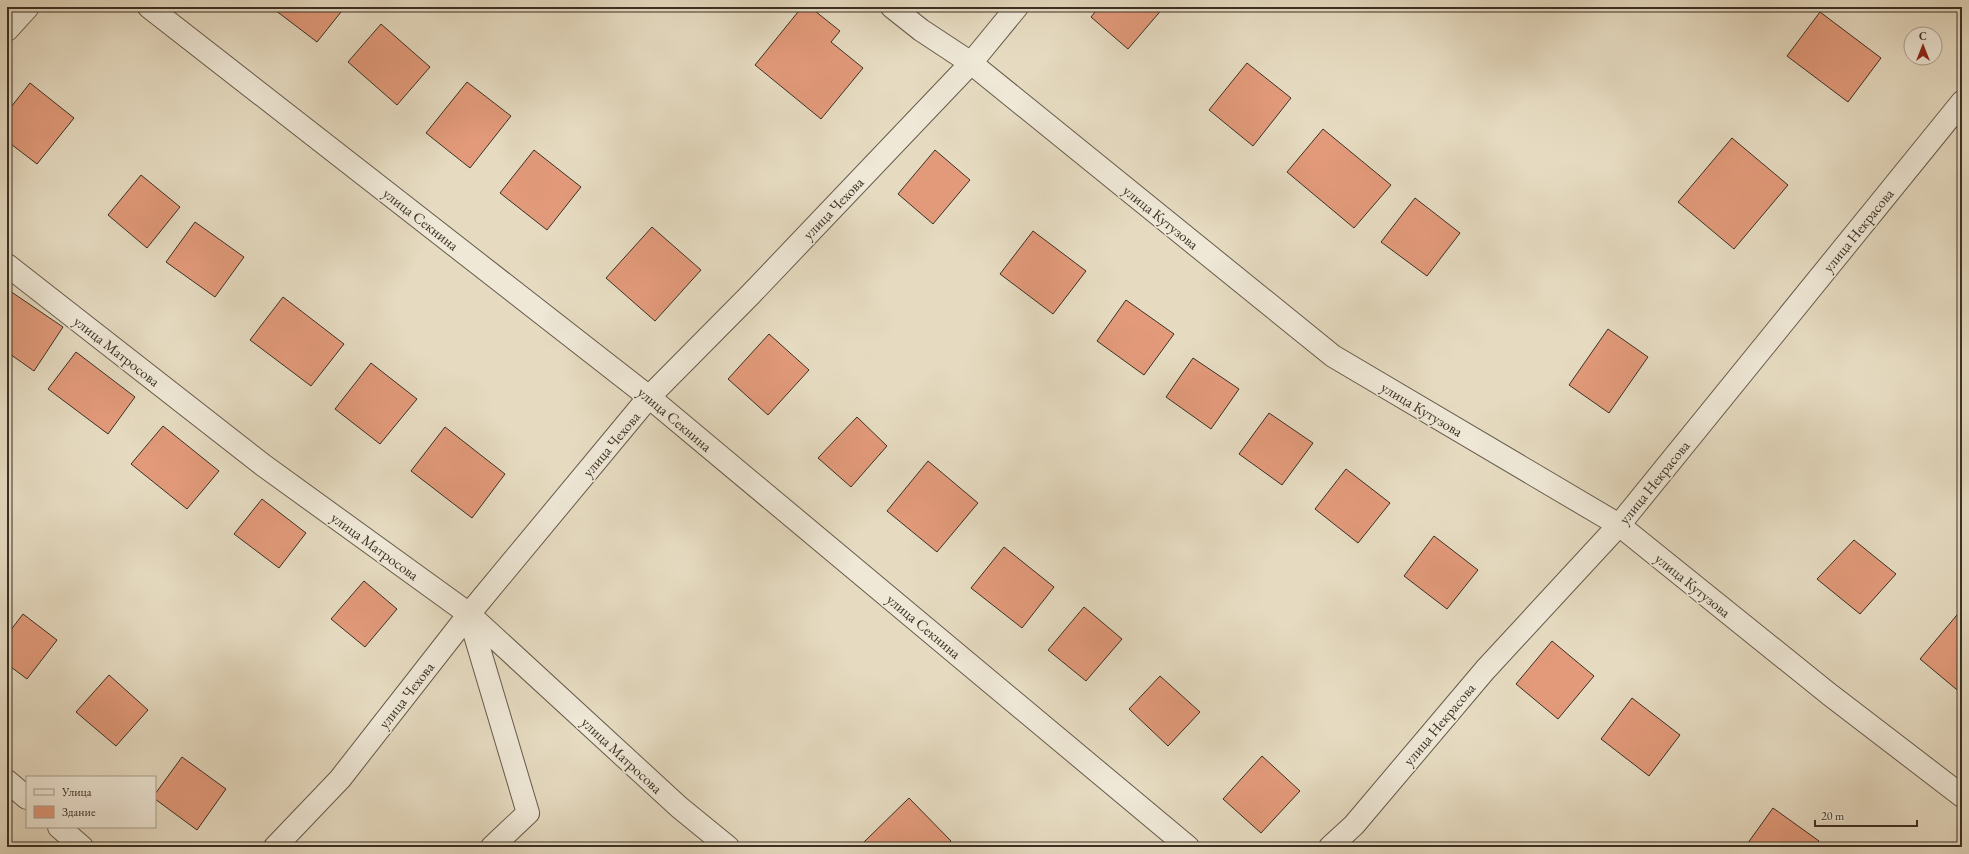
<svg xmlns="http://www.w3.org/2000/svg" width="1969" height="854" viewBox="0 0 1969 854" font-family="'EB Garamond',serif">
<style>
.building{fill:#e29a7a;stroke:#3b3024}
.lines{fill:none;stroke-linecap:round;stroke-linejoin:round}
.minor-casing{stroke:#665b4b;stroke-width:24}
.minor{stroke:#efe8d7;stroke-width:22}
.labels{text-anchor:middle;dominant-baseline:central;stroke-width:3.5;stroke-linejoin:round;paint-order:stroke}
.street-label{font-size:15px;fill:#3b3024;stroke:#efe8d7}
</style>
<rect width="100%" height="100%" fill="#e6dbc1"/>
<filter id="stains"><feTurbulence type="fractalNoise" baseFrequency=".005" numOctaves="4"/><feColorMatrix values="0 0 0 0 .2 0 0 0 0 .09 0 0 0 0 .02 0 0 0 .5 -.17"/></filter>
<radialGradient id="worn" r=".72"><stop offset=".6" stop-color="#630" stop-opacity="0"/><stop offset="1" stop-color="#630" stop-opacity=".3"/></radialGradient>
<path class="building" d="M277,7H345L317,42L275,10Z
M802,7H810L840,31L831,42L863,68L821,119L755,65Z
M1099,7H1164L1128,49L1091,17Z
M1820,12L1881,58L1848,102L1787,56Z
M381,24L430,67L397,105L348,62Z
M1247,63L1291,98L1253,146L1209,110Z
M467,82L511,116L470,168L426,133Z
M30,83L74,118L37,164L7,141V112Z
M1323,129L1391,185L1354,228L1287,172Z
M1732,138L1788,185L1734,249L1678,202Z
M534,150L581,187L547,230L500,193Z
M935,150L970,180L933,224L898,194Z
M141,175L180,207L147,248L108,215Z
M1415,198L1460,233L1427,276L1381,242Z
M195,222L244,257L215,297L166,262Z
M652,227L701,270L655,321L606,278Z
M1033,231L1086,271L1053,314L1000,274Z
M7,289L63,327L34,371L7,352Z
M283,297L344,344L311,386L250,340Z
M1126,300L1174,334L1144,375L1097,341Z
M1608,329L1648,357L1609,413L1569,385Z
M769,334L809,370L768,415L728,379Z
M76,352L135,397L108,434L48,389Z
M1193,358L1239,389L1211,429L1166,397Z
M371,363L417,399L380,444L335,409Z
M1269,413L1313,443L1282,485L1239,454Z
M857,417L887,446L851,487L818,458Z
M163,426L219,471L187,509L131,464Z
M445,427L505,474L472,518L411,471Z
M928,461L978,503L937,552L887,511Z
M1346,469L1390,503L1358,543L1315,509Z
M262,499L306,533L279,568L234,534Z
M1434,536L1478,570L1447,609L1404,576Z
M1854,540L1896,574L1860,614L1817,579Z
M1004,547L1054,587L1022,628L971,588Z
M364,581L397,609L365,647L331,619Z
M1084,607L1122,639L1086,681L1048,650Z
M1962,609V694L1920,659Z
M23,614L57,640L27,679L7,664V635Z
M1552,641L1594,676L1558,719L1516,684Z
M109,675L148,710L116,746L76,712Z
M1160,676L1200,712L1168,746L1129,709Z
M1632,698L1680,735L1649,776L1601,739Z
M1262,756L1300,791L1261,833L1223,799Z
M182,757L226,789L197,830L155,799V794Z
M909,798L951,841L945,847H869L864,842Z
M1773,808L1819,841L1814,847H1745Z
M7,841L16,847H7Z"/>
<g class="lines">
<g class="minor-casing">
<path id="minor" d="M149,7L649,397L1188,847
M892,7L921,30L971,63L1333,356L1619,525L1829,694L1962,796
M7,30L28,7
M7,265L263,465L469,614L679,807L728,847
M469,615L528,813L492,847
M7,781L27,798
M59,827L82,847
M275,847L340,779L469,614L649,397L751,294L971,63L1017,7
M1330,847L1354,825L1485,670L1619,525L1962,102"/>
</g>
<use href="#minor" class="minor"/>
</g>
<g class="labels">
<g class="street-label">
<text transform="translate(833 208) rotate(-46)">улица Чехова</text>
<text transform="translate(1161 217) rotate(39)">улица Кутузова</text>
<text transform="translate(421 219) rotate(38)">улица Секнина</text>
<text transform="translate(1858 230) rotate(-51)">улица Некрасова</text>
<text transform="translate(117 351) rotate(38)">улица Матросова</text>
<text transform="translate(1422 409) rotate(31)">улица Кутузова</text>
<text transform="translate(675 419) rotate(40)">улица Секнина</text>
<text transform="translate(611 444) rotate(-50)">улица Чехова</text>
<text transform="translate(1654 482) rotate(-51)">улица Некрасова</text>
<text transform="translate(375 546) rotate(36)">улица Матросова</text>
<text transform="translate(1693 585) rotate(39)">улица Кутузова</text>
<text transform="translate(924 626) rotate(40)">улица Секнина</text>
<text transform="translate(406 695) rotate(-52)">улица Чехова</text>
<text transform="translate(1439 724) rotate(-50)">улица Некрасова</text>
<text transform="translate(622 755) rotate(43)">улица Матросова</text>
</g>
</g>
<rect width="1969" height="854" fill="none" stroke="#e6dbc1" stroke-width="24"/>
<rect x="8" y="8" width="1953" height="838" fill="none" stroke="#3b3024" stroke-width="2"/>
<rect x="12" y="12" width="1945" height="830" fill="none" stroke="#3b3024"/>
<rect x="26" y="776" width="130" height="52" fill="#efe8d7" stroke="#a79e8f"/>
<rect x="34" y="789" width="20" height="6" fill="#efe8d7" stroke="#a79e8f"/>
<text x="62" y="796" font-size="12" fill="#3b3024">Улица</text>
<rect x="34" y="806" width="20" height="12" fill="#e29a7a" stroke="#a79e8f"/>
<text x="62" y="816" font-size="12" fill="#3b3024">Здание</text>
<g transform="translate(1923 46)"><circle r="19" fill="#efe8d7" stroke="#a79e8f"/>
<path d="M0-3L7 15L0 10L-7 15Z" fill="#8f2418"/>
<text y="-6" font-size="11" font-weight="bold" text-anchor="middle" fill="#3b3024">С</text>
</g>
<path d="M1815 820v6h102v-6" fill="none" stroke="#3b3024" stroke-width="2"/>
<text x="1821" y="820" font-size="12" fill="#3b3024" stroke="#efe8d7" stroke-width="3" paint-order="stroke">20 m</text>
<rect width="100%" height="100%" filter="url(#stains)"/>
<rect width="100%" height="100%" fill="url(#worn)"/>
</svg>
